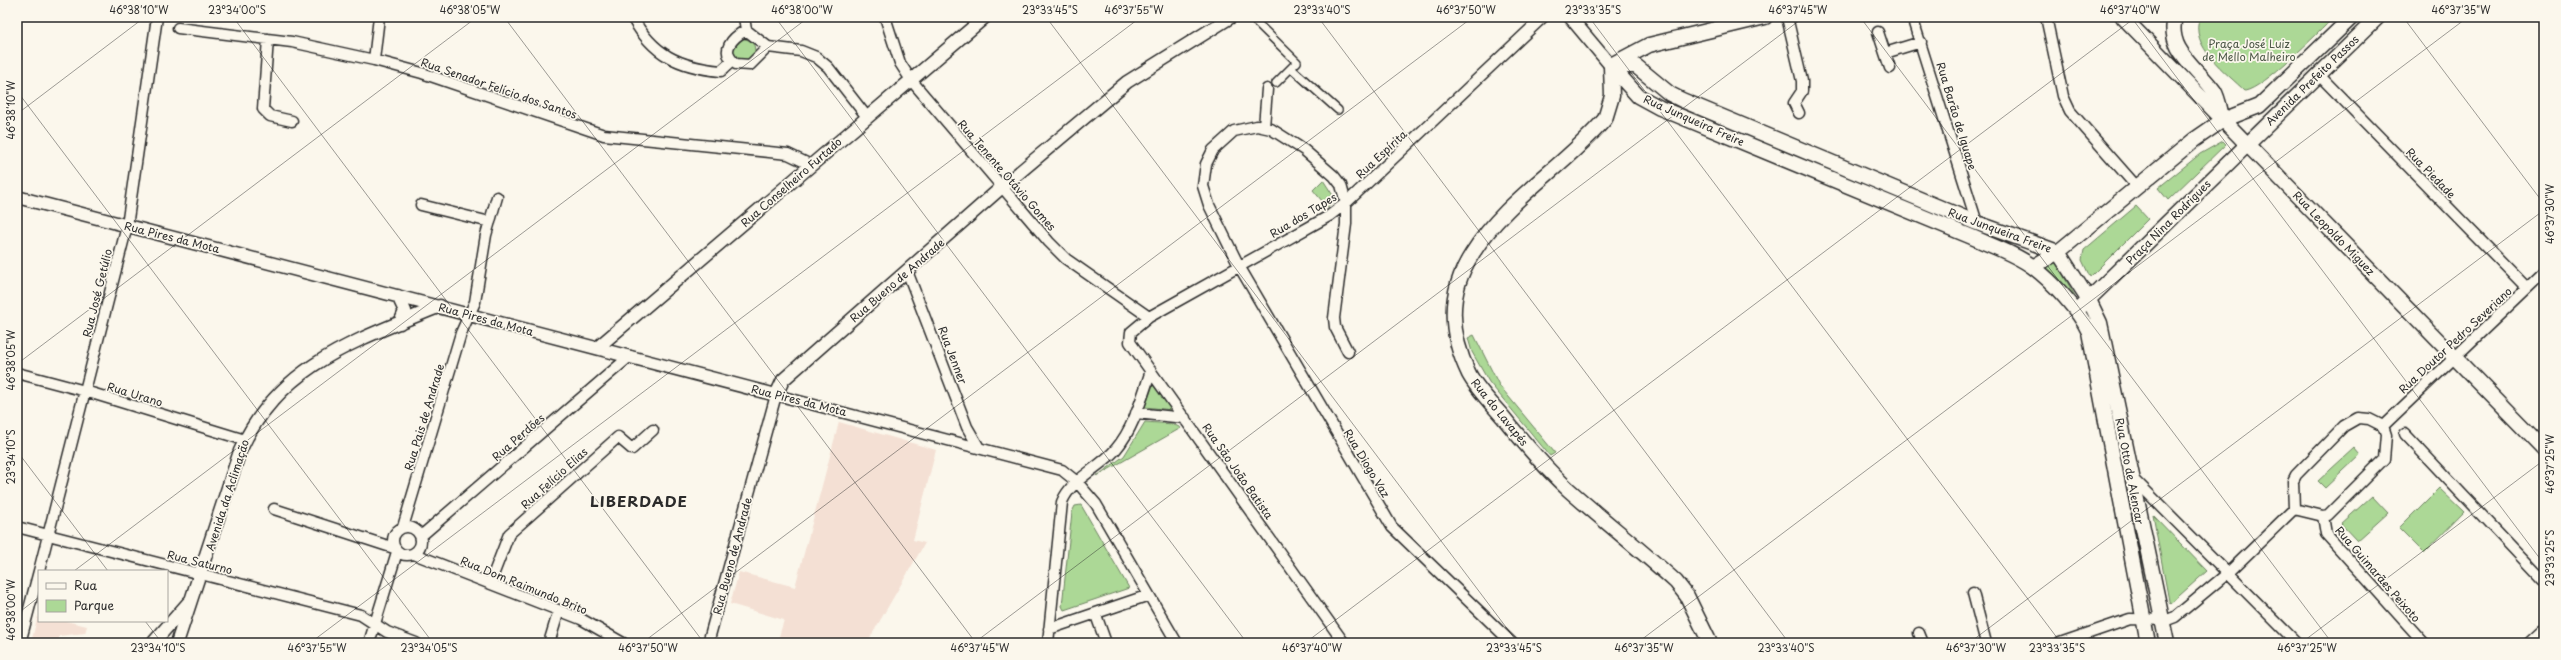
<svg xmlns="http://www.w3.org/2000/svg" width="2561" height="660" viewBox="0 0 2561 660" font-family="'Playpen Sans',sans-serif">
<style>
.built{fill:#f4e0d4}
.green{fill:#acd896;stroke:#6c8260}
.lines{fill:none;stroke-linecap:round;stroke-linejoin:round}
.pedestrian-casing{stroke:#2b2b2b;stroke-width:10}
.minor-casing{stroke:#2b2b2b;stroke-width:13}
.tertiary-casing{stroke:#2b2b2b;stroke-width:15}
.secondary-casing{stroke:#2b2b2b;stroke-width:17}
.pedestrian{stroke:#fbf7ec;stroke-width:7}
.minor{stroke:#fbf7ec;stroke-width:10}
.tertiary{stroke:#fbf7ec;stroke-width:12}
.secondary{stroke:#fbf7ec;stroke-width:14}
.ticks{fill:none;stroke:#2b2b2b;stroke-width:1;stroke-opacity:0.45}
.labels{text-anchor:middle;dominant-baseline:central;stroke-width:3.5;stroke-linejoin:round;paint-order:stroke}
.park-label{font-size:11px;fill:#4b5646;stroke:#fbf7ec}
.street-label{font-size:11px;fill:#2b2b2b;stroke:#fbf7ec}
.district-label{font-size:15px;font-weight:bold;letter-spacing:1px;fill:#2b2b2b;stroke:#fbf7ec}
.neatline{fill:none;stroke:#2b2b2b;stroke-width:1.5}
.ticks-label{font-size:10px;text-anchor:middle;fill:#2b2b2b}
</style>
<rect width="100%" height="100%" fill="#fbf7ec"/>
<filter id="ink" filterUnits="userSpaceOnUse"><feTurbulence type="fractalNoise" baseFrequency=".025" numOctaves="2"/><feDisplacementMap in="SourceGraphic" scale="8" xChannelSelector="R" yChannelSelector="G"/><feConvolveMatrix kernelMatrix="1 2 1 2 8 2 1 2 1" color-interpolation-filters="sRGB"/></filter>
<g filter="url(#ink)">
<path class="built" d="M839,422L936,450L913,540L925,543L867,643H777L784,620L730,604L739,572L795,587Z
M38,615L39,621H66L87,626L85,633L59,636V643H31Z"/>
<path class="green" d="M2200,17H2334C2318,33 2264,88 2245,91C2227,73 2188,46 2200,17Z
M733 50a11 11 0 1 1 22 0a11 11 0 1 1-22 0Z
M2223,141L2226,144L2168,200L2158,188L2200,154Z
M1323,180L1334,197L1332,203L1327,207L1313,190Z
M2136,206L2148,219L2090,277L2082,260L2084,250Z
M2055,261L2078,301L2045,268L2046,264Z
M1474,335L1499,385L1555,453L1550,456L1489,382L1472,352L1468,338Z
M1153,385L1172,410L1145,407Z
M1145,422L1173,424L1181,428L1097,476L1124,456Z
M2354,448L2360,455L2325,488L2318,481Z
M2439,488L2464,512L2424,553L2399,528Z
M2372,496L2388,513L2357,541L2341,524Z
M1081,505L1129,588L1064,610L1062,606L1072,512L1075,506Z
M2153,515L2207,571L2170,604L2169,601Z"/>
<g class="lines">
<g class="pedestrian-casing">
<path id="pedestrian" d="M1251,17L1297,62L1276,83
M1291,68L1338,110"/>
</g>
<g class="minor-casing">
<path id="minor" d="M632,17C653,55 679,67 721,71L732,61
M744,17L746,30L768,47L801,51L816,57L828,67L867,117
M885,17L900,63L911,80L1049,242L1066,259L1149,317
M1787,17L1802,81V91L1794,103L1799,113
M1912,17L1977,223
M2046,17L2063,96L2070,111L2137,187
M178,28L292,42L374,60L422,73L604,135L788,154L811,165
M746,30C732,38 719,51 736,64L750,65L768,47
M1878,32L1890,68
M268,39L263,109L270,116L292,121
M1885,53L1921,42
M374,60L379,17
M2318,74L2527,288
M1264,127L1267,89
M421,205L490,222
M907,271L967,427L978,446
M1348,352L1335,327L1334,318L1346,224V203L1341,185L1334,176L1304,150L1271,129L1257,126L1234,131L1213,150L1206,164L1203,186L1209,205L1239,266L1392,527L1512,643
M17,373L85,391L245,440
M1136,413L1185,418
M2358,418L2369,419L2383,426L2386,435L2384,459L2328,515L2323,516L2294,509L2293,481L2296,475L2344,426Z
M2383,426L2544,272
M2405,434L2544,581
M2132,477L2297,643
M274,509L394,548
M2323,516L2326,534L2424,643
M393 541a14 14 0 1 1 28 0a14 14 0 1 1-28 0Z
M17,527L361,615L387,632L416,643
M403,527L461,333L475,302L486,235L497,197
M421,536L630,356
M414,554L581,619L623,643
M39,571L127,226L157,17
M490,583L509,534L618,437L632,449L653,430
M1973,593L1986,643
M1096,615L1106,643
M1049,629L1149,595
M1919,633L1923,643
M20,643L39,571
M369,643L397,552
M549,643L559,610
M708,643L776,395L1062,470L1077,482L1096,504L1177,643
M1048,643L1062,502C1071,479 1100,468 1116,449C1134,428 1142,397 1151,371
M1344,643L1130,342L1131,332L1149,317L1329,216L1346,203L1543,17
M2060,643L2130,619L2167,620L2175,617L2228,573L2294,509
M2530,643L2544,630"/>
</g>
<g class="tertiary-casing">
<path id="tertiary" d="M1570,17L1611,66
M17,197L776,395L783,380L1002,187L1127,82L1231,17
M398,296L405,311L400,323
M597,348L985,17
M153,643L189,602
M177,643L240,451C279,364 358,340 440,306"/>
</g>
<g class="secondary-casing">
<path id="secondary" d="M2123,17L2544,449
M2175,17C2166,50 2197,67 2214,91C2218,97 2220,109 2222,117
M1613,64L1649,45L1765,17
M1611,66H1636L1670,94L1682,100L1977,223L2058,252L2089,300L2100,323L2167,643
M1611,66L1638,96L1660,108L1972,237C1992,246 2016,254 2033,267C2052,281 2080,311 2089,332L2148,643
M1611,66L1612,96L1605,119C1564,167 1505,200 1472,254C1447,293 1449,333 1469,374C1477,389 1492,404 1503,417C1523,442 1545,468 1569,490C1604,521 1641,550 1676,582L1687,596L1710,643
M2033,267L2058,252L2194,140L2223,120L2259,106L2352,17
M2082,306L2378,17"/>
</g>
<use href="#pedestrian" class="pedestrian"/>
<use href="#minor" class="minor"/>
<use href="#tertiary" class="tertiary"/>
<use href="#secondary" class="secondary"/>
</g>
</g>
<path class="ticks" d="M233,17L704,643M504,17L976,643M775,17L1247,643M1046,17L1518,643M1318,17L1789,643M1589,17L2061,643M1860,17L2332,643M2131,17L2544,564M2403,17L2544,204M17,91L433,643M17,114L145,17M17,364L477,17M17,451L108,571M74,571L809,17M17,614L39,597M145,621L162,643M310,643L1141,17M642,643L1473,17M974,643L1804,17M1305,643L2136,17M1637,643L2468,17M1969,643L2544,210M2301,643L2544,460"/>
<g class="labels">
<g class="park-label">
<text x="2249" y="43">Praça José Luiz<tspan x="2249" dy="13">de Mello Malheiro</tspan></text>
</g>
<g class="street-label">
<text transform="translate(2312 80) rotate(-44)">Avenida Prefeito Passos</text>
<text transform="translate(499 88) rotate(19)">Rua Senador Felício dos Santos</text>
<text transform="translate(1957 116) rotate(73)">Rua Barão de Iguape</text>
<text transform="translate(1694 120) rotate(24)">Rua Junqueira Freire</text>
<text transform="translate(1381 154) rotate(-43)">Rua Espírita</text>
<text transform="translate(2431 173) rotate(46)">Rua Piedade</text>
<text transform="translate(1007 175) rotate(49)">Rua Tenente Otávio Gomes</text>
<text transform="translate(791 182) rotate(-41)">Rua Conselheiro Furtado</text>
<text transform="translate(1303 215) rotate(-31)">Rua dos Tapes</text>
<text transform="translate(2168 222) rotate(-45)">Praça Nina Rodrigues</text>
<text transform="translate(2000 230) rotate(20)">Rua Junqueira Freire</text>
<text transform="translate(2334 233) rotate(46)">Rua Leopoldo Miguez</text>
<text transform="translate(172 237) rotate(14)">Rua Pires da Mota</text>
<text transform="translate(897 280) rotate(-41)">Rua Bueno de Andrade</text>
<text transform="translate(97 293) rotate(-76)">Rua José Getúlio</text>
<text transform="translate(486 319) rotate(15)">Rua Pires da Mota</text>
<text transform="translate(2455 340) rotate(-43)">Rua Doutor Pedro Severiano</text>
<text transform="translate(953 355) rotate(69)">Rua Jenner</text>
<text transform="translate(135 394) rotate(17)">Rua Urano</text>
<text transform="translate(799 400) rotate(14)">Rua Pires da Mota</text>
<text transform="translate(1500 412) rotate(51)">Rua do Lavapés</text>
<text transform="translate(424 417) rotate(-73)">Rua Pais de Andrade</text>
<text transform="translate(518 437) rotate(-41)">Rua Perdões</text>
<text transform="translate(1367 463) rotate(59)">Rua Diogo Vaz</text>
<text transform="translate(1238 471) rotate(55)">Rua São João Batista</text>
<text transform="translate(2130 471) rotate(79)">Rua Otto de Alencar</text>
<text transform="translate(554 478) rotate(-42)">Rua Felício Elias</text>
<text transform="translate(227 495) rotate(-72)">Avenida da Aclimação</text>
<text transform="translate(732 556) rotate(-75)">Rua Bueno de Andrade</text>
<text transform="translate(200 562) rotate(14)">Rua Saturno</text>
<text transform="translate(2378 574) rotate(49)">Rua Guimarães Peixoto</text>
<text transform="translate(524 585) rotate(22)">Rua Dom Raimundo Brito</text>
</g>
<g class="district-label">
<text x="639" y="500">LIBERDADE</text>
</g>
</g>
<rect width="2561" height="660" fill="none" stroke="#fbf7ec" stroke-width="44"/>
<rect x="38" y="570" width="130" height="52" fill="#fbf7ec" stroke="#a8a59f"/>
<rect x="46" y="583" width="20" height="6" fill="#fbf7ec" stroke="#a8a59f"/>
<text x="74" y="590" font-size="12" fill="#2b2b2b">Rua</text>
<rect x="46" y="600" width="20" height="12" fill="#acd896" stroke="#a8a59f"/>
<text x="74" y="610" font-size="12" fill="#2b2b2b">Parque</text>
<rect x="22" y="22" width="2517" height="616" class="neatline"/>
<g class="ticks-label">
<text x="139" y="14">46°38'10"W</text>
<text x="237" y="14">23°34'00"S</text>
<text x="470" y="14">46°38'05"W</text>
<text x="802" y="14">46°38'00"W</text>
<text x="1050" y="14">23°33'45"S</text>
<text x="1134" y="14">46°37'55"W</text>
<text x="1322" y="14">23°33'40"S</text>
<text x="1466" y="14">46°37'50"W</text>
<text x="1593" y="14">23°33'35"S</text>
<text x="1798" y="14">46°37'45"W</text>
<text x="2130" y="14">46°37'40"W</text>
<text x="2461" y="14">46°37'35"W</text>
<text transform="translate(11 110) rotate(-90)" y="4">46°38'10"W</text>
<text transform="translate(2550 214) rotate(-90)" y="4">46°37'30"W</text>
<text transform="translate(11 360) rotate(-90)" y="4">46°38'05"W</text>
<text transform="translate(11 457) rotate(-90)" y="4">23°34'10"S</text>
<text transform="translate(2550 464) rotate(-90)" y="4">46°37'25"W</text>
<text transform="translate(2550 558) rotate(-90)" y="4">23°33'25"S</text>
<text transform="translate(11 610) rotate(-90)" y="4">46°38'00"W</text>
<text x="158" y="652">23°34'10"S</text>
<text x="317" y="652">46°37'55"W</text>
<text x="429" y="652">23°34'05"S</text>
<text x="648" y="652">46°37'50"W</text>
<text x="980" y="652">46°37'45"W</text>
<text x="1312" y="652">46°37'40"W</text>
<text x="1514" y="652">23°33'45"S</text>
<text x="1644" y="652">46°37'35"W</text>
<text x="1786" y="652">23°33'40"S</text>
<text x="1976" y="652">46°37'30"W</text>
<text x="2057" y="652">23°33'35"S</text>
<text x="2307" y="652">46°37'25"W</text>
</g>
</svg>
